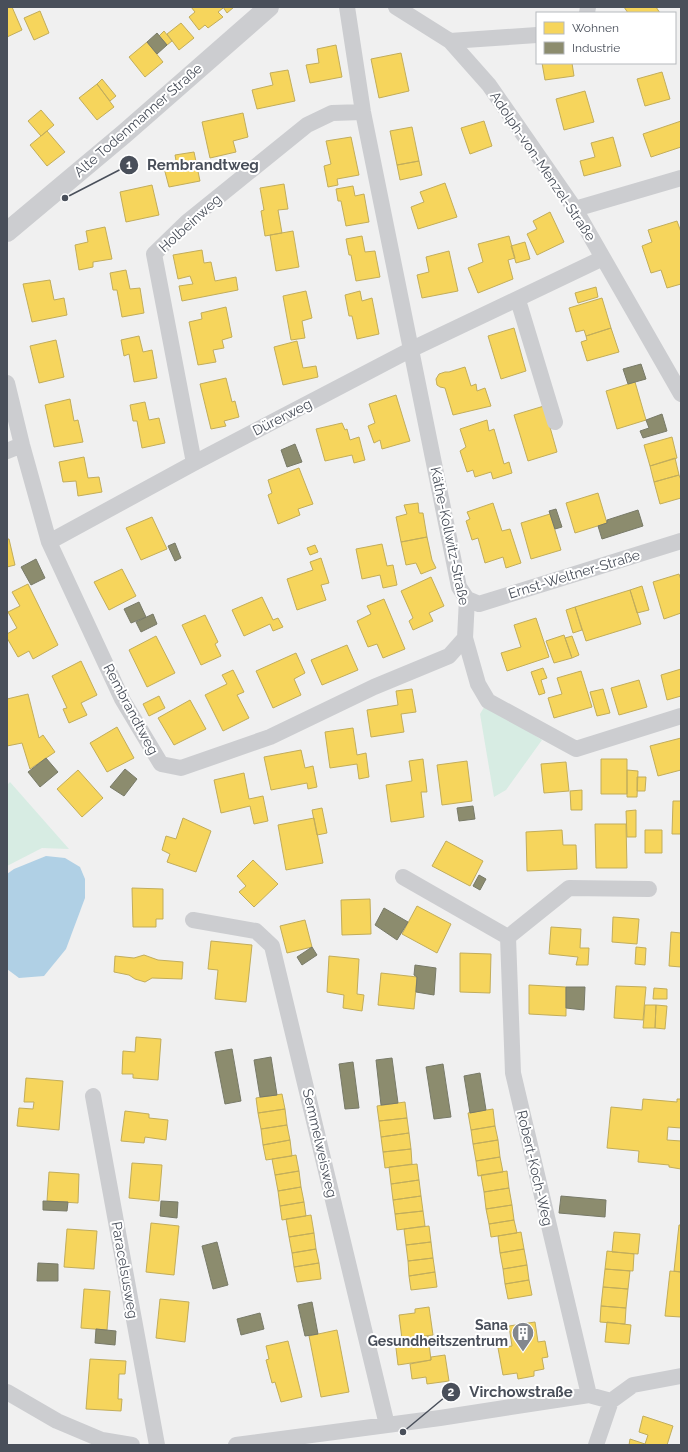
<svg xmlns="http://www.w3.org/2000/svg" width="688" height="1452" viewBox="0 0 688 1452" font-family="Raleway,sans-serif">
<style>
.green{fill:#d7ece3}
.water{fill:#b0d0e5}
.homes{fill:#f6d55c;stroke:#c2ad5b}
.industry{fill:#8c8c6e;stroke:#787a68}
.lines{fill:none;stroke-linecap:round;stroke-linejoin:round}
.minor{stroke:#cccdd0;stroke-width:16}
.tertiary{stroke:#cccdd0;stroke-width:20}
.labels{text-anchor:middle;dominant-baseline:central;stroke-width:4;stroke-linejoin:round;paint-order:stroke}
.street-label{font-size:14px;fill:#494f5a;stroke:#fff}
.poi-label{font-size:14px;font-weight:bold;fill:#494f5a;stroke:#fff;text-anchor:end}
.leader{fill:none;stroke:#494f5a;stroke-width:1.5}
.callout-dot{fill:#494f5a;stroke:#fff;stroke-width:1.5}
.mark-label{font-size:12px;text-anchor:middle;font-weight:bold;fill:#fff}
.callout-label{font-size:15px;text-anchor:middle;font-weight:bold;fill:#494f5a;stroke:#fff;stroke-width:4;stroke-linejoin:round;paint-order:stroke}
</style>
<rect width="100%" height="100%" fill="#f0f0f0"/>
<path class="green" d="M486,704L542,740L506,790L494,797L480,714Z
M10,782L69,849L42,848L7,866V785Z"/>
<path class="water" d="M46,856L65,858L80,867L85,879V898L66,949L44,976L19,978L7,969V874L14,869Z"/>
<path class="homes" d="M7,7H12L22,30L7,37Z
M191,7H223V8L218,12L223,17L208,28L205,25L199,30L189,17L195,12Z
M223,7H234L227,13Z
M624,7H656L660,13H628Z
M40,11L49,33L34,40L24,18Z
M181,23L194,38L179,50L167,34Z
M164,31L172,41L167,45L159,36Z
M147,42L163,62L145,77L129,57Z
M336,45L342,77L310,83L306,65L319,63L317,49Z
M401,53L409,91L379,98L371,59Z
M542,63H572L574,76L545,80Z
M288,70L295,101L257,109L252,90L273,85L270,73Z
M662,72L670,99L645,106L637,79Z
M102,79L116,96L110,101L97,84Z
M97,84L114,107L97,120L79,98Z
M585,91L594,122L564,130L556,99Z
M41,110L54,125L41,136L28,121Z
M243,113L248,137L233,141L236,152L210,158L202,122Z
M484,121L492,146L470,154L461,128Z
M681,121V147L651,157L643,134Z
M412,127L419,161L397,165L390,131Z
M47,131L65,152L47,166L30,145Z
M351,137L359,175L337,179L338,185L328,187L324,166L331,164L326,141Z
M613,137L621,166L584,176L580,161L595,157L591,143Z
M194,152L200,181L169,187L164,168L177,166L175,155Z
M419,161L422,175L400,180L397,165Z
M445,183L457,217L418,229L411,207L424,202L420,192Z
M284,184L288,209L278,210L282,233L265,236L261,211L264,210L260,188Z
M152,185L159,215L126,222L120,192Z
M353,186L355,196L364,194L369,222L346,226L341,201H338L336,189Z
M550,212L564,242L537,255L527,234L537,229L533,221Z
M677,221L681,232V284L667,288L661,270L651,273L642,246L652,242L648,230Z
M105,227L112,259L93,262V267L79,270L75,245L88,242L86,231Z
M293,231L299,267L276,271L270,235Z
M362,236L365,252L375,251L380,277L356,281L351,255H349L346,239Z
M509,236L515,258L508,260L513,279L478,293L468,268L483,262L478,244Z
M525,242L530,259L516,263L511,246Z
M202,250L204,263L211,262L215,281L236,277L238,290L182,301L179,286L193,284L190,276L178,279L173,255Z
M449,251L458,291L422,298L417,275L429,272L426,257Z
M126,270L130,289L140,288L144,313L122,317L117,290H113L110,273Z
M50,280L54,300L64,298L67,315L32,322L23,284Z
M596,287L598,297L578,303L575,293Z
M306,291L312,318L302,321L305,338L291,340L283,296Z
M360,291L362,301L372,298L379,334L357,339L352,316H349L345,295Z
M602,298L611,328L586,336L584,330L576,332L569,308Z
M226,307L232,337L222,340L224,348L213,350L216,362L198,365L189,322L202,319L201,313Z
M514,328L526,371L501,379L488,336Z
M611,328L619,352L587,361L581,342L587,340L586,336Z
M139,336L143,352L152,350L157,378L134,382L129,354L124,356L121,340Z
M56,340L64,377L39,383L30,346Z
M297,341L303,368L316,366L318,377L283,385L274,347Z
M465,367L471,386L476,384L477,391L485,388L491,406L453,415L445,388L440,387L437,385L436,379L439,374L445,372H449Z
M226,378L232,402L235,401L239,417L224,421L226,426L211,429L200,384Z
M635,382L646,420L617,429L606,391Z
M396,395L410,441L382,449L380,440L374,443L368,426L375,423L369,404Z
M70,399L74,421L78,420L83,442L54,447L45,405Z
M145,402L149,420L159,418L165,443L142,448L137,421H133L130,405Z
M544,406L557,452L528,461L514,415Z
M487,420L489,431L494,429L504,464L509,462L512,473L493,479L491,472L475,477L473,470L467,472L460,451L466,447L460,429Z
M342,423L345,430L347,429L350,440L359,437L365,460L354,463L352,455L325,461L316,429Z
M672,437L677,458L650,466L644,445Z
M84,457L88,478L99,477L102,492L78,496L76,481L63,482L59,462Z
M675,458L679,475L654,482L650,466Z
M299,468L313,504L298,509L300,515L278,524L268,495L272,493L268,480Z
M679,475L681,480V498L660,504L654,482Z
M598,493L607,523L575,533L566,503Z
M418,503L419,513H423L427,537L401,542L396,517L407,514L404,505Z
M493,503L502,531L510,529L521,563L506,568L503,557L485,563L478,538L472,540L466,521L470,519L467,512Z
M550,514L561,550L531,559L521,523Z
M152,517L167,549L141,560L126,528Z
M427,537L432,560L436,568L421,574L416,563L406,565L401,542Z
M7,539H9L15,565L7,567Z
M382,544L387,566L393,565L397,585L383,588L380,575L362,579L356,549Z
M315,545L318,552L310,555L307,548Z
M321,558L329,583L321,585L326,600L297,610L287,579L313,570L310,562Z
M122,569L136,596L109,610L94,582Z
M679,574L681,580V613L664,619L653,582Z
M431,577L444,606L429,613L433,621L413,630L409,621L413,618L401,591Z
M28,584L58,645L33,659L29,651L18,657L7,638V634L17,628L8,612L20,606L12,592Z
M642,586L649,610L637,613L630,590Z
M630,590L641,624L586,641L575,607Z
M262,597L273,620L278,618L283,627L273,631L270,624L244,636L232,610Z
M384,599L405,649L383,658L377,644L368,647L357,621L371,614L367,606Z
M575,607L582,630L573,633L566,610Z
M205,615L218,642L215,644L221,656L201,665L182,625Z
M536,618L549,657L507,671L501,653L521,647L514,625Z
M564,635L572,658L554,663L546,641Z
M156,636L175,673L147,687L129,650Z
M572,636L579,655L572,658L565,638Z
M347,645L358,670L322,685L311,660Z
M296,653L305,673L294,679L301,695L273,708L256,671Z
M81,661L97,695L81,703L87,715L69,723L63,709L67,708L52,676Z
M543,668L547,678L541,680L545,693L539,695L531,672Z
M681,669V696L667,700L661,675Z
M233,670L244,692L237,695L249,718L223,731L205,695L227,684L222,675Z
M581,671L592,707L554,718L548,698L562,694L557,678Z
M639,680L647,707L619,715L611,688Z
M412,689L416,712L401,714L404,732L371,737L367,710L398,705L396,691Z
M603,689L610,713L597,716L590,692Z
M28,694L39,738L43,735L55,752L30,769L22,743L7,746V699Z
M159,696L165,708L149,716L143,704Z
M190,700L206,729L174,745L158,718Z
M117,727L134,758L107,772L90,743Z
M353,728L357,755L366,753L369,777L359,779L357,764L330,768L325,732Z
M681,738V770L658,776L650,746Z
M301,750L305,768L313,766L317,787L308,789L307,783L271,790L264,757Z
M423,759L427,792H421L424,817L391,822L386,785L412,781L409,761Z
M601,759H627V794H601Z
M467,761L472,801L442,805L437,765Z
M566,762L569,791L544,793L541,764Z
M78,770L103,798L82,817L57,789Z
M627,770L638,771L637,797H627Z
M244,773L249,799L263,796L268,821L254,824L250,806L221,813L214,780Z
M637,777H646L645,791H637Z
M582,790V810H571L570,791Z
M673,801H681V834H672Z
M322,808L327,833L317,835L312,810Z
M636,810V837H627L626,811Z
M183,818L211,831L196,872L167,862L170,854L162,850L166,836L176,839Z
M314,818L323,863L286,870L278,825Z
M595,824H626L627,868H596Z
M562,830L563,845H576L577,869L527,871L526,832Z
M645,830H662V853H645Z
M446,841L483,861L470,886L432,866Z
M253,860L278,884L254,907L239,892L246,886L237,876Z
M132,888L163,889V919H156V927H133Z
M370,899L371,934L342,935L341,900Z
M417,906L451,924L437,953L402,934Z
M613,917L639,919L637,944L612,942Z
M305,920L312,947L287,953L280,926Z
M551,927L581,929L580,948H589L588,965H576L578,957L549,954Z
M671,932L681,933V967L669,966Z
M211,941L252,945L246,1002L215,999L218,970L208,969Z
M636,947L646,948L645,965L635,964Z
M460,953L491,954L490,993L460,992Z
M144,955L158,960L183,962L182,979L152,978L145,982L135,979L129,975L114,972L115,956L134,958Z
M329,956L359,959L357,994L364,995L362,1011L343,1008L344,995L327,992Z
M381,973L417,977L414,1009L378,1005Z
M529,985L566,987V1016L529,1014Z
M616,986L646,987L643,1020L614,1018Z
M654,988L667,989V999H653Z
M645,1005H656L655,1028H643Z
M656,1005L667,1006L665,1029L655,1028Z
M136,1037L161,1039L158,1080L133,1078V1074H122L123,1051L135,1052Z
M26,1078L63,1081L59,1130L17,1126L19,1108L33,1109L34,1102H24Z
M282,1094L285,1109L258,1113L256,1098Z
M643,1099L677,1102V1099H681V1128L668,1127L667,1140L681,1141V1169L669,1167V1165L638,1162L639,1151L607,1148L611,1107L642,1110Z
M405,1102L407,1118L379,1121L377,1106Z
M285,1109L287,1125L261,1129L258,1113Z
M493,1109L495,1126L471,1130L468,1113Z
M125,1111L149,1114V1118L168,1120L166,1140L145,1137L144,1143L121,1141Z
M407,1118L409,1133L381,1137L379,1121Z
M287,1125L290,1140L263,1145L261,1129Z
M495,1126L498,1140L473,1144L471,1130Z
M409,1133L411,1149L383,1152L381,1137Z
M290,1140L292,1156L266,1160L263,1145Z
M498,1140L500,1157L476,1161L473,1144Z
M411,1149L412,1164L385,1168L383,1152Z
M296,1155L299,1171L275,1175L272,1159Z
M500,1157L503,1172L478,1176L476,1161Z
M132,1163L162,1165L159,1201L129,1198Z
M417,1164L419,1180L391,1184L389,1167Z
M299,1171L301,1187L278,1191L275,1175Z
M507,1171L509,1188L484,1192L481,1175Z
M49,1172L79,1174L78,1203L47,1201Z
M419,1180L421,1196L393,1200L391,1184Z
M301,1187L304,1202L280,1206L278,1191Z
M509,1188L512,1205L486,1209L484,1192Z
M421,1196L423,1211L395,1214L393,1200Z
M304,1202L306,1216L282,1220L280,1206Z
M512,1205L514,1220L489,1224L486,1209Z
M423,1211L425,1226L397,1230L395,1214Z
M311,1215L314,1233L289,1237L286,1219Z
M514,1220L517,1233L491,1237L489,1224Z
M151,1223L179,1226L174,1275L146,1272Z
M679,1225H681V1272L674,1271Z
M429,1226L431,1242L406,1245L404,1229Z
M67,1229L97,1231L94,1269L64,1267Z
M521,1232L524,1249L500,1253L498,1236Z
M614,1232L640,1234L638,1254L612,1252Z
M314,1233L316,1249L292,1253L289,1237Z
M431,1242L433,1258L408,1261L406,1245Z
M316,1249L319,1263L294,1267L292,1253Z
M524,1249L527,1265L503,1269L500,1253Z
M607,1251L634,1254L633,1271L605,1269Z
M433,1258L435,1272L409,1276L408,1261Z
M319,1263L321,1279L297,1282L294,1267Z
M527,1265L529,1280L505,1284L503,1269Z
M605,1269L630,1271L628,1289L603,1287Z
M670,1271L681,1272V1317L665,1316Z
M435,1272L437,1287L411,1290L409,1276Z
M529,1280L532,1295L508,1299L505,1284Z
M603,1287L628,1289L626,1308L601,1306Z
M84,1289L110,1291L107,1330L81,1328Z
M160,1299L189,1302L185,1342L156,1338Z
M601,1306L626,1308L625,1324L600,1322Z
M429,1307L433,1335L402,1339L399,1315L415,1313V1309Z
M535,1322L538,1342L545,1341L548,1357L542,1358L544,1369L534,1371V1376L518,1379L517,1373L503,1375L498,1348L512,1346L509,1326Z
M607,1322L631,1325L629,1344L605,1342Z
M337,1330L349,1392L321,1397L309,1336Z
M428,1336L431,1360L398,1365L395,1340Z
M288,1341L302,1397L281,1402L275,1382L272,1383L266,1360L269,1359L266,1346Z
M445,1355L449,1381L427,1384L426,1377L412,1379L410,1364L431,1360V1357Z
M90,1359L126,1361L125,1374H119L118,1399H122L121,1411L86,1409Z
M643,1416L673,1426L667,1445H629L630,1439L645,1444L648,1435L639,1432Z"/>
<path class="industry" d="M157,33L167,45L157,54L147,42Z
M641,364L646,379L628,384L623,369Z
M662,414L667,431L643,438L640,431L649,428L646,420Z
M295,444L302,462L287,467L281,450Z
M556,509L562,527L555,529L549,511Z
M638,510L643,526L602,539L598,526L607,523V520Z
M175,543L181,558L175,561L168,546Z
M36,559L45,578L31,585L21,567Z
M139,602L146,617L131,623L124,609Z
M153,614L157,624L141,632L136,622Z
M46,758L58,772L40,787L28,772Z
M125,769L137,779L124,796L110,787Z
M473,806L475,819L459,821L457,808Z
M479,875L486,879L480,890L473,886Z
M384,908L408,922L397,940L375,925Z
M312,947L317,955L302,965L297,957Z
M415,965L436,968L434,995L416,992L417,977L414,975Z
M566,987H585L584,1010L566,1008Z
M232,1049L241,1101L225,1104L215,1052Z
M271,1057L277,1095L260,1097L254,1060Z
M392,1058L398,1103L381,1105L376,1060Z
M353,1062L359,1108L345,1109L339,1064Z
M443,1064L451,1117L434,1119L426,1067Z
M480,1073L486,1110L470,1113L464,1076Z
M561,1196L606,1200L605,1217L559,1213Z
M43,1201L68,1202L67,1211L43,1210Z
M161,1201L178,1202L177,1218L160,1216Z
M217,1242L228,1285L213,1289L202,1246Z
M38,1263L58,1264V1281H37Z
M312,1302L318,1334L305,1336L298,1305Z
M260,1313L264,1329L241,1335L237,1319Z
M96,1329L116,1331L115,1345L95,1343Z"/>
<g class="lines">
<path class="minor" d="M347,7L363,112L459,587L467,599L465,638L478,684L488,701L576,749L681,716
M396,7L450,41L489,85L575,209L681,394
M587,13L588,7
M450,41L537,35
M575,209L681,178
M518,300L555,422
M7,383L22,445L49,542L122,699L161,764L181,768L270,737L374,687L449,656L465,638
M7,451L22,445
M194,463L154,254L187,222L307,125L332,113L363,112
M49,542L194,463L410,350L603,258
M467,599L479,604L681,541
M403,877L508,937L513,1073L589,1395
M193,920L256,931L272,946L387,1425
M508,937L569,888L649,889
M93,1096L157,1445
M7,1392L57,1421L102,1440L132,1445
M236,1445L440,1418L589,1395L611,1401L633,1385L681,1376
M596,1445L611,1401"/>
<path class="tertiary" d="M7,232L124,134L269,7"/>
</g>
<defs>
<g id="building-pin" transform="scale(1.15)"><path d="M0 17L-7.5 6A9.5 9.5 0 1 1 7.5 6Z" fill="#83878e" stroke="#fff"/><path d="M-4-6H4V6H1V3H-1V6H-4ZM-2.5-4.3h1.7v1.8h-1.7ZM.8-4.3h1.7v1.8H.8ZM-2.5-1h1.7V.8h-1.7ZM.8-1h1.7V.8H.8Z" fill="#fff"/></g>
</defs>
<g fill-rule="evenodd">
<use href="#building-pin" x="523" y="1333"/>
</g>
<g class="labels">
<g class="street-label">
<text transform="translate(138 120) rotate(-41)">Alte Todenmanner Straße</text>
<text transform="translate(543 166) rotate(56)">Adolph-von-Menzel-Straße</text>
<text transform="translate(190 223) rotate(-42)">Holbeinweg</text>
<text transform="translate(282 417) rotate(-27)">Dürerweg</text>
<text transform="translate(450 536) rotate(78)">Käthe-Kollwitz-Straße</text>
<text transform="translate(574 574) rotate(-17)">Ernst-Weltner-Straße</text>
<text transform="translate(131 709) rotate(62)">Rembrandtweg</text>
<text transform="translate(320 1143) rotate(77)">Semmelweisweg</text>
<text transform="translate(535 1168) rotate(77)">Robert-Koch-Weg</text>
<text transform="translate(125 1270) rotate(80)">Paracelsusweg</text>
</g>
<g class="poi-label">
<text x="508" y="1325">Sana<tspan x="508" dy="16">Gesundheitszentrum</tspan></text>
</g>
</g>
<path class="leader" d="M65 198L129 165M403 1432L451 1392"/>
<g class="callout-dot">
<circle cx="65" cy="198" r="4"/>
<circle cx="403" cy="1432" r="4"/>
<circle cx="129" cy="165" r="10"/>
<circle cx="451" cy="1392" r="10"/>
</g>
<g class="mark-label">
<text x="129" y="169">1</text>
<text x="451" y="1396">2</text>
</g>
<g class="callout-label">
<text x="203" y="170">Rembrandtweg</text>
<text x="521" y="1397">Virchowstraße</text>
</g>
<rect width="688" height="1452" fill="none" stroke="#494f5a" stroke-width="16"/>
<rect x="536" y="12" width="140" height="52" fill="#ffffff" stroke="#b6b9bd"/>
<rect x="544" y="22" width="20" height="12" fill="#f6d55c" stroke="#b6b9bd"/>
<text x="572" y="32" font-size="12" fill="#494f5a">Wohnen</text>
<rect x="544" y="42" width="20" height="12" fill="#8c8c6e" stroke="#b6b9bd"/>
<text x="572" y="52" font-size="12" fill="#494f5a">Industrie</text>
</svg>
